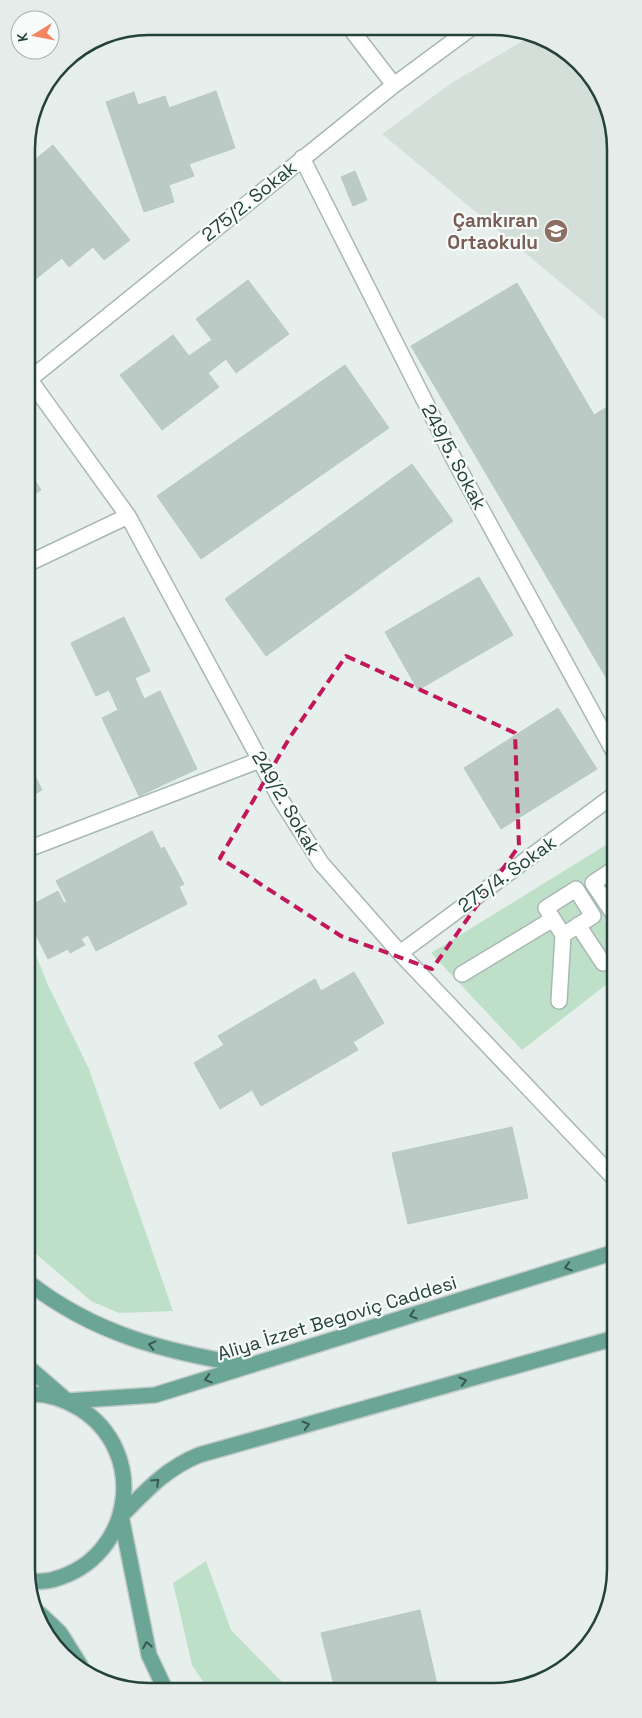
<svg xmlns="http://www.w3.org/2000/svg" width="642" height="1718" viewBox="0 0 642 1718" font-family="'Space Grotesk',sans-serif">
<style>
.built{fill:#d4dfda}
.green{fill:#bfe0c8}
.building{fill:#bbcac4;stroke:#b8c9c2}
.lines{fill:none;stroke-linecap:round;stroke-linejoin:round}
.minor-casing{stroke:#a8b8b2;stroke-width:18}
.major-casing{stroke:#c2cac8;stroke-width:18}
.minor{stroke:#fff;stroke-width:15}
.major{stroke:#6aa596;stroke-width:15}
.oneway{stroke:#365b51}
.marked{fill:none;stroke:#c2185b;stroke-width:4;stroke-dasharray:10 6;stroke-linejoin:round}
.labels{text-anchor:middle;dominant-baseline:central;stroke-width:4.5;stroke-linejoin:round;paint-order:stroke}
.street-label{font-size:19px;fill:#24423a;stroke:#f7fbf9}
.education-label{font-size:19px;font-weight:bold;fill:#785e54;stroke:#f7fbf9;text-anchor:end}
.rim{fill:none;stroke:#24423a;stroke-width:2.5}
</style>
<rect width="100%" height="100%" fill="#e6efeb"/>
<path class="built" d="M531,36L580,63L613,125L614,327L382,134L453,82Z"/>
<path class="green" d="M614,840L615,978L522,1050L431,953Z
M28,935L48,985L89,1069L173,1311L119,1313L91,1301L28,1247Z
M206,1561L231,1630L289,1689H208L192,1665L173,1583Z"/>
<path class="building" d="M216,91L235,148L189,164L194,176L169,185L174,202L144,212L106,102L134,92L138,105L165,96L169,108Z
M53,145L130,240L104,260L93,247L69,267L62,258L27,286V189L36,182L27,171V166Z
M355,171L367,200L353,206L341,177Z
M248,280L289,334L236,373L226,359L208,373L219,387L162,430L120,375L173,335L189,356L212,340L196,319Z
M517,283L594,415L614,403V691L411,346Z
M345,365L389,428L201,559L157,496Z
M412,464L453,521L266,656L225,599Z
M27,468L41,490L27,499Z
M479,577L513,635L418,690L385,632Z
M124,617L150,671L135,678L144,699L160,691L197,769L139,796L102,718L118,710L109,690L96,696L71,643Z
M558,708L597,769L501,829L464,768Z
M27,759L42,790L28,798Z
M152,831L161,849L164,847L184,884L179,887L187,904L96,951L88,935L81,939L85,945L70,953L68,949L48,959L28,919V907L58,891L64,903L67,902L56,881Z
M354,972L384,1023L353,1042L358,1050L261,1106L252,1090L220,1109L194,1063L224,1045L218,1036L315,979L321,991Z
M512,1127L528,1198L408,1224L392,1153Z
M420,1610L438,1689H335L321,1633Z"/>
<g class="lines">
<g class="minor-casing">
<path id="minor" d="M350,28L394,85
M302,158L457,465L614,752
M27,376L128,516L260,760L279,797L321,863L400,953L615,1179
M30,379L394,85L471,28
M27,564L128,516
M28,849L260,760
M614,869L593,883L615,916
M578,925L603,963
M400,953L614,795
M462,974L553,919L546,908L576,889L593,916L563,935L553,919
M559,1001L563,935"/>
</g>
<g class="major-casing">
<path id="major" d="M28,1282C94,1334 166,1352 247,1365
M28,1367L66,1400
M28,1394C46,1393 64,1399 79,1408C149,1451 134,1557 55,1579C47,1582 37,1581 29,1582
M67,1401L155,1395L615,1252
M121,1516C146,1491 165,1469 199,1455L615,1338
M121,1516L149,1655L165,1689
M40,1614L60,1633L80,1665"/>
</g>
<use href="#minor" class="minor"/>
<use href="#major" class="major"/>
</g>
<defs><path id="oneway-chevron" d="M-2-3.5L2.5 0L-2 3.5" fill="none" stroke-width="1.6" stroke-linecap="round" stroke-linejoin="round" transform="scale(1.25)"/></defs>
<g class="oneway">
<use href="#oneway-chevron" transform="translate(568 1267) rotate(163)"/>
<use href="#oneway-chevron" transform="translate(413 1315) rotate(163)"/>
<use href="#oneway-chevron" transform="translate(152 1345) rotate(-166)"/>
<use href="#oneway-chevron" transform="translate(208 1379) rotate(163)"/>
<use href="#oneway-chevron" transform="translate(463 1381) rotate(-16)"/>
<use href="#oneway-chevron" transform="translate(306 1425) rotate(-16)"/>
<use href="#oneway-chevron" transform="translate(156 1482) rotate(-44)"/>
<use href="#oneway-chevron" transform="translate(147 1645) rotate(-101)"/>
</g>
<path class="marked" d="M346,656L515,733L519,846L432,969L341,936L220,858L290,737Z"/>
<defs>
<g id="school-disc" transform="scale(1.25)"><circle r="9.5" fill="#8d6e63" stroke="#f7fbf9"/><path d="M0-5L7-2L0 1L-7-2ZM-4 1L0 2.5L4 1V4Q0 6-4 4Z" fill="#fff"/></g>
</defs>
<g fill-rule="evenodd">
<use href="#school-disc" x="556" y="231"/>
</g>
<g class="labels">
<g class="street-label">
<text transform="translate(249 201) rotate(-39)">275/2. Sokak</text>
<text transform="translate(454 457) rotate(62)">249/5. Sokak</text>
<text transform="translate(286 803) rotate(60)">249/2. Sokak</text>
<text transform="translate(507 874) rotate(-36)">275/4. Sokak</text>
<text transform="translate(337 1318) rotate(-17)">Aliya İzzet Begoviç Caddesi</text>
</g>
<g class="education-label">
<text x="538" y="220">Çamkıran<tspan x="538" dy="22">Ortaokulu</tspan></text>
</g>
</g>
<path d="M0 0H642V1718H0ZM149 35H493A114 114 0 0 1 607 149V1569A114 114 0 0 1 493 1683H149A114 114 0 0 1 35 1569V149A114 114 0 0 1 149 35Z" fill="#e6ecea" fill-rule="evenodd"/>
<path class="rim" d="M149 35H493A114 114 0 0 1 607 149V1569A114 114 0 0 1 493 1683H149A114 114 0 0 1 35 1569V149A114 114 0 0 1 149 35Z"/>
<g transform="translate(35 35) rotate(260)"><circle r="24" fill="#f7fbf9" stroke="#a3b1ad"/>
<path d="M0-4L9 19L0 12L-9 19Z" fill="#f4845f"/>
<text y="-8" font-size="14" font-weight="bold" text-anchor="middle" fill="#24423a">K</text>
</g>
</svg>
